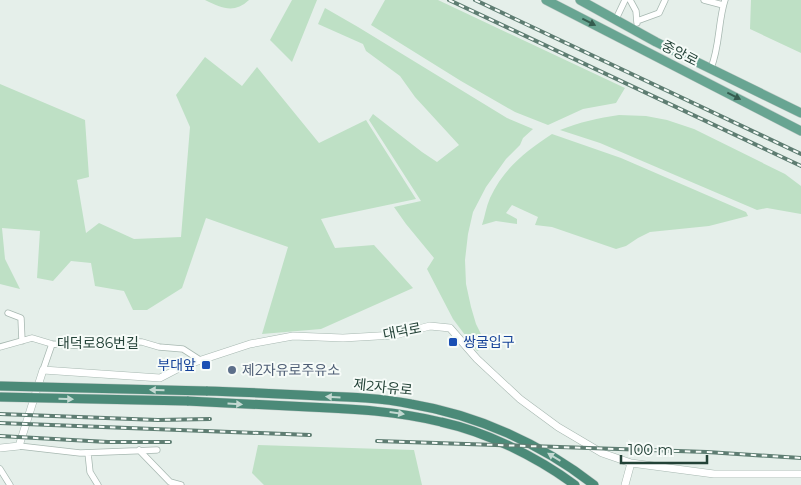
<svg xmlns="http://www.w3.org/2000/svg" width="801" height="485" viewBox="0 0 801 485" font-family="Montserrat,'Noto Sans KR',sans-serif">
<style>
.green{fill:#bee0c5}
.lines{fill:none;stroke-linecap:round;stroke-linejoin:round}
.minor-casing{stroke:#a7b8b1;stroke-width:7}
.tertiary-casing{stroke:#a7b8b1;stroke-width:8}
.primary-casing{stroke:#c1cac7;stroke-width:10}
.trunk-casing{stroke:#c1cac7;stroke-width:10}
.minor{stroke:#fff;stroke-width:5.5}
.tertiary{stroke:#fff;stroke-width:7}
.primary{stroke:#68a592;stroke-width:9}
.trunk{stroke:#4b8a78;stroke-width:9}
.rail-casing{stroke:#5e7d72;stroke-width:4}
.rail{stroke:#f6fbf8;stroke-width:2;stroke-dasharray:5.5;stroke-linecap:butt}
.trunk-bridge-casing{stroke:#c1cac7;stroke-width:10;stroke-linecap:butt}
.trunk-bridge{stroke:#4b8a78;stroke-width:9}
.oneway{fill:#345b4e}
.oneway2{fill:#c3d9d2}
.transit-dot{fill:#1a4fb4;stroke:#f6fbf8;stroke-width:2}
.service-dot{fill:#5c6f8a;stroke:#f6fbf8;stroke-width:2}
.labels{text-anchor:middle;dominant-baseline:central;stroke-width:4;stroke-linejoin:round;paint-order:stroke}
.street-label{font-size:14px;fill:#234237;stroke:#f6fbf8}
.transit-label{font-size:14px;fill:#164399;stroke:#f6fbf8;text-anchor:start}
.service-label{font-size:14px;fill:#4e5e75;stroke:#f6fbf8;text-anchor:start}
</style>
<rect width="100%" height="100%" fill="#e5efea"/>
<path class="green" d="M205,0H249C234,14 222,8 205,0Z
M292,0H317L292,62L270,40Z
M385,0H438L625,88L616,103L583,109L548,125L515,112L461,81L371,25Z
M751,0H801V53L750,29Z
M325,8L358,27L507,118L533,129L523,138L520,145L506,159L486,187L473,212L468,234L465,260L466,284L471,307L476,324L487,346L477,351L453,319L427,269L434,258L406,224L394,207L421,201L369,120L373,114L422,152L437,162L459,145L415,97L400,76L366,51L363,44L318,24Z
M205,57L242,86L257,67L319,143L366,120L416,199L321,219L335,248L374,245L413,288L321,329L262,334L288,247L206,218L182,288L147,310H133L124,291L95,286L91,263L71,261L53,281L37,278L40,231L2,228L5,259L20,289L0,284V84L85,120L89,177L77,180L86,233L99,223L134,239L181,237L190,127L176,95Z
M619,115L646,116L667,120L694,129L785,174L801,186V214L767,208L757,210L600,143L560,130C580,122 598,118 619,115Z
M552,134L621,158L746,212L748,216L709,226L650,232L638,238L626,246L616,249L552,227L535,225L538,217L512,205L506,213L517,219V224L496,221L482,225C485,216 486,207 490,198C504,168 525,152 552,134Z
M258,445L414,450L422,485H264L252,473Z"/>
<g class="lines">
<g class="minor-casing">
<path id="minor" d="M630,0L636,11L637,23
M704,0L723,5
M616,19L625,0
M637,21L659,13L665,0
M711,68C720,46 718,21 725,0
M8,313L21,318L22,341
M0,347L32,338L52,344L86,346L106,341L142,342L159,347L183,349L200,360
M43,370L52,344
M19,446L80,453L157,450
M139,450L170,482L181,485
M88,453L90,472L98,485
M0,469L10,485"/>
</g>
<g class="tertiary-casing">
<path id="tertiary" d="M0,448L19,446L43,370L160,378L183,366L250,344L293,336L343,338L395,335L430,326L450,328L477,359L520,399L558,427L602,453L631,463L714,474H801
M625,485L631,463"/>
</g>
<g class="primary-casing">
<path id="primary" d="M546,0L801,131
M580,0L656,42L801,113"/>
</g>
<g class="trunk-casing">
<path id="trunk" d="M206,391C244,392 282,394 320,396C351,397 381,398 411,404C477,415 542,444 594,485
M187,401C227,403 268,405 309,407C354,409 396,411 441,422C487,432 537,457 575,485"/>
</g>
<use href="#minor" class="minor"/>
<use href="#tertiary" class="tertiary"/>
<use href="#primary" class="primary"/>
<use href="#trunk" class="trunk"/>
<g class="rail-casing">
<path id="rail" d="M449,0L801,166
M475,0L801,154
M0,414L158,420L210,419
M0,423L310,435
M0,436L108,442H170
M377,441L707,452L801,458"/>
</g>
<use href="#rail" class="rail"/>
<g class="trunk-bridge-casing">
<path id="trunk-bridge" d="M0,386L206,391
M0,397L187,401"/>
</g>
<use href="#trunk-bridge" class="trunk-bridge"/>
</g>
<defs><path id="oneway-solid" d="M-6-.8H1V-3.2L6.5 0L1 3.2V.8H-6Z" transform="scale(1.25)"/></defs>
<g class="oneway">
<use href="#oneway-solid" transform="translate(589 22) rotate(27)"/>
<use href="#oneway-solid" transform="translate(734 96) rotate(27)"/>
</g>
<g class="oneway2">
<use href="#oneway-solid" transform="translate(157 390) rotate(-179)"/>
<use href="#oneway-solid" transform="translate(333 397) rotate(-177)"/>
<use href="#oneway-solid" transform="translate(66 399) rotate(1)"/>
<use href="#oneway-solid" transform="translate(235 404) rotate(3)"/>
<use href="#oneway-solid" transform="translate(397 413) rotate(8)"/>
<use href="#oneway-solid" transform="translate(554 457) rotate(-149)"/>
</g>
<g class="transit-dot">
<rect x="448" y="337" width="10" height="10" rx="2.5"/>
<rect x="201" y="360" width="10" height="10" rx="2.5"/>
</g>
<circle class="service-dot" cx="232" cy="370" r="5"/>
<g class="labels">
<g class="street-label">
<text transform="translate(680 53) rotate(27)">중앙로</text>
<text transform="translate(402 331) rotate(-11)">대덕로</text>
<text x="98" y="343">대덕로86번길</text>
<text transform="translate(383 387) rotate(6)">제2자유로</text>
</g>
<g class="transit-label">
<text x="463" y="342">쌍굴입구</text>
<text x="196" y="365" text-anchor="end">부대앞</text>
</g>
<g class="service-label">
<text x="242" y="370">제2자유로주유소</text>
</g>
</g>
<path d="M621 455v8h86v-8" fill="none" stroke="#234237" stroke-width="2.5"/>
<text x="628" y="455" font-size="15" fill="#234237" stroke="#f6fbf8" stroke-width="4" paint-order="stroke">100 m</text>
</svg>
